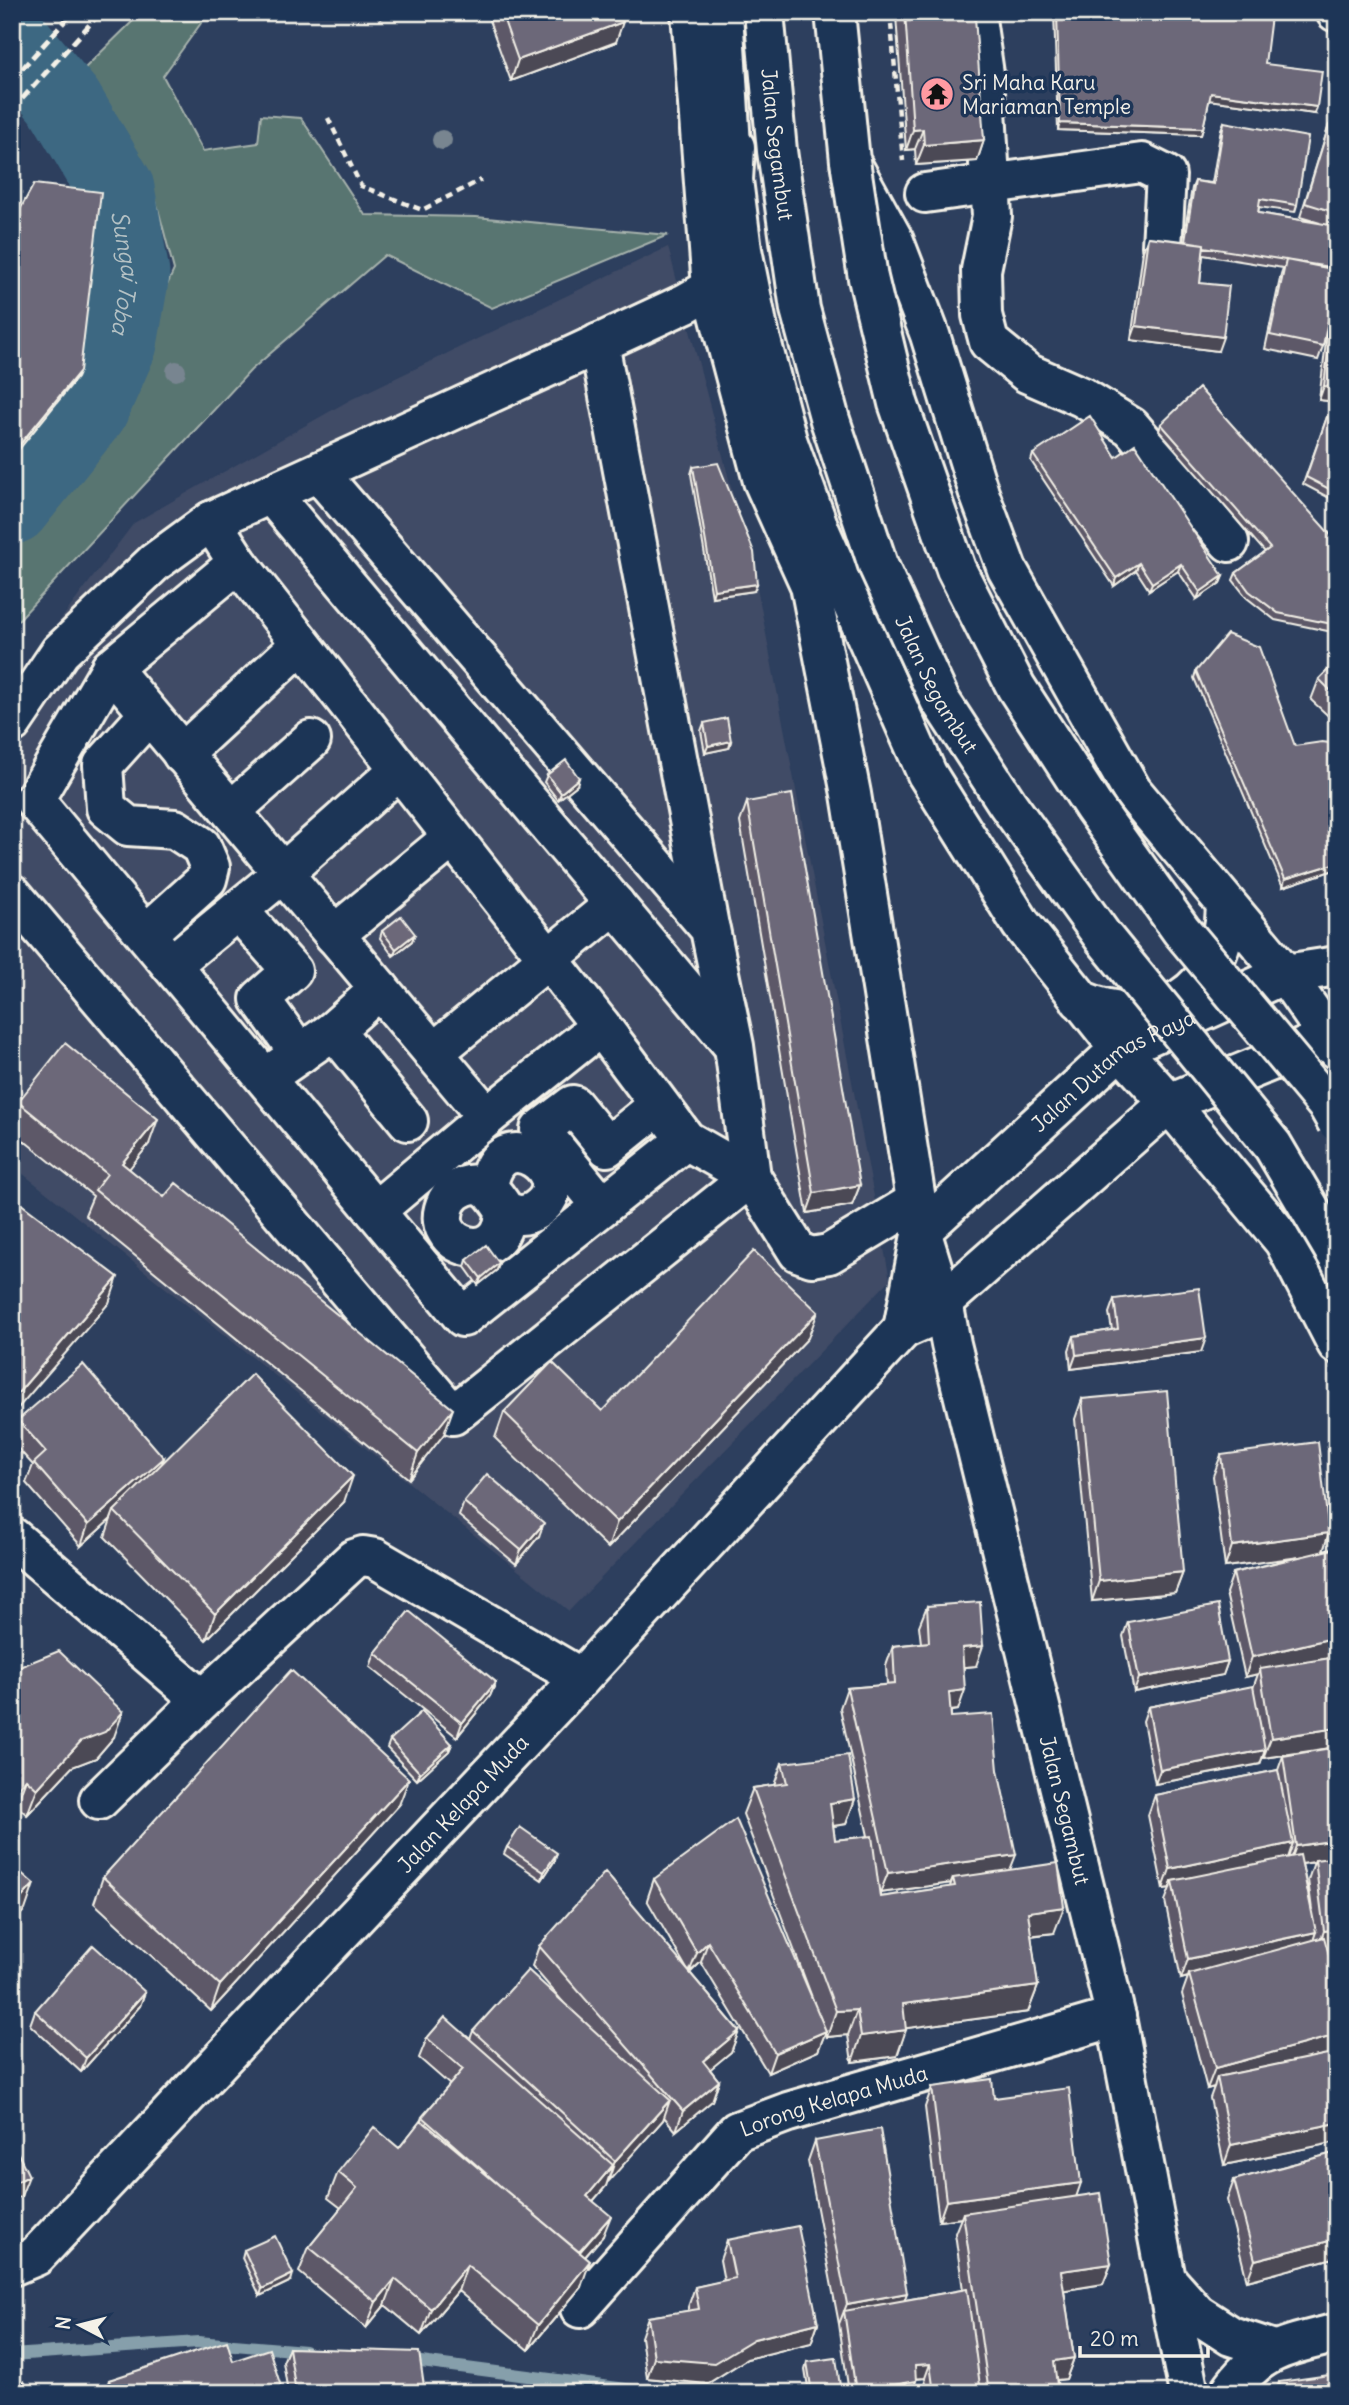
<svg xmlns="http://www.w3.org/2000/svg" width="1349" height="2405" viewBox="0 0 1349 2405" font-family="Delius,sans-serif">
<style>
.built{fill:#404b66}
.green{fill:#597471;stroke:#a6b2ac;stroke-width:2}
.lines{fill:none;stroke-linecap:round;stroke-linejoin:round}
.stream{stroke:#869fab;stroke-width:12}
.river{stroke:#3c6882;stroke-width:77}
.minor-casing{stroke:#f4f1e8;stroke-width:44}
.major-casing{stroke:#f4f1e8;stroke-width:44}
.highway-casing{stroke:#f4f1e8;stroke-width:44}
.path{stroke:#f4f1e8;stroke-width:4.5;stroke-dasharray:7 5;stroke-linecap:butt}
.minor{stroke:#1d3557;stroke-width:38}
.major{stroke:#1d3557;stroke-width:38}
.highway{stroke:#1d3557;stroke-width:38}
.rail{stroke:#f4f1e8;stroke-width:5;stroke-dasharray:10 5;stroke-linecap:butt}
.major-bridge-casing{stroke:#f4f1e8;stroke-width:44;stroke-linecap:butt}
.major-bridge{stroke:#1d3557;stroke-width:38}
.tree{fill:#788590}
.wall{fill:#5d5968;stroke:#f4f1e8;stroke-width:2;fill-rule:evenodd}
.shaded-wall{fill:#4c4855;stroke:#f4f1e8;stroke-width:2}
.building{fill:#6c6779;stroke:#f4f1e8;stroke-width:2}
.labels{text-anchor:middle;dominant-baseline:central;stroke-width:7;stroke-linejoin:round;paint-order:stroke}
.poi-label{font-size:21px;fill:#f4f1e8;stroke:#1d3557;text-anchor:start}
.street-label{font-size:21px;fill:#f4f1e8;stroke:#1d3557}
.water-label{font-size:23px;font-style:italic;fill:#b4c1c4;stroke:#1d3557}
</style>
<rect width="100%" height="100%" fill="#2d3f5e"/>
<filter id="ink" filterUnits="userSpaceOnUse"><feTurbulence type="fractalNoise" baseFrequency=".0143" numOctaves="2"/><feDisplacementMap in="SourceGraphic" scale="14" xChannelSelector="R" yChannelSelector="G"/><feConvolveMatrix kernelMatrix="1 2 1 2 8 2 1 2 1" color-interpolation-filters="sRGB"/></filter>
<g filter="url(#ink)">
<path class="built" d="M668,247L756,582L890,1280L569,1611L12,1165V684L134,523L350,400Z"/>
<path class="green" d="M142,12H209L163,76L203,151L258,143L261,115L301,118L365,215L476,217L668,235L492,308L385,255L251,370L12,627V542L96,442L174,270L150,178L84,69Z"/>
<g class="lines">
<path class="stream" d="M12,2355L198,2342L305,2351
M406,2360L656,2393"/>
<path class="river" id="s1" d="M12,39L65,103L116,189L131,274L119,343L90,409L12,506"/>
<g class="minor-casing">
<g id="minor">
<path id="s2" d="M691,12L712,288L763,481L810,585L851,794L921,1231L943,1302L951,1344L1116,2017L1166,2279L1197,2314L1231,2336L1274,2350"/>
<path d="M975,12L984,74L992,216L981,270L982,315L989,342L1027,373L1082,397L1131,427L1229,542"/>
<path d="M1336,12H1337"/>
<path d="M925,193L1142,163L1166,175L1162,246"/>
<path d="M599,343L709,926"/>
<path d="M319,473L710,929L734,1046L751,1177"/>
<path d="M271,494L731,1043"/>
<path d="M211,521L238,563L601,1026L686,1140L751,1177"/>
<path d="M238,563L111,668L34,800L463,1317L686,1140"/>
<path d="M111,668L487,1117"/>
<path d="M12,723L60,652L155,562L211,521L572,356L686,303L712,288"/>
<path d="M182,754L301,644"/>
<path d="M231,811L311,740"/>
<path d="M12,894L453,1415L751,1177L798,1252L812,1257L829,1254L917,1201"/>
<path d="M238,910L292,971L260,999L300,1054"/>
<path d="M146,934L207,879L210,867L201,846L175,829L128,826L106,808L103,765L149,714"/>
<path d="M334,935L452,838"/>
<path d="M171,965L283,873L399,770"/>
<path d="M334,1030L408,1121"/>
<path d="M433,1053L615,904"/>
<path d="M278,1069L334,1030L380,989"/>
<path d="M540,1130L573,1105L607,1147L659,1105"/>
<path d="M544,1135L602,1206"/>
<path d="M488,1188C497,1113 586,1177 536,1210C525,1217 515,1216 505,1210C505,1271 424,1248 447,1201C454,1188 475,1178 488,1189C495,1194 500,1204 505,1210"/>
<path d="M375,1211L487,1117L601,1026"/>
<path id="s3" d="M921,1231L1120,1049L1285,974L1337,966"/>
<path d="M920,1240L903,1329L928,1318L943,1302L1169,1103L1337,1034"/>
<path d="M12,1537L202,1700"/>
<path d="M99,1800L202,1700L354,1559L363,1556L375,1558L581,1678"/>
<path id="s4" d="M12,2266L36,2256L581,1678L903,1329"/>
<path id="s5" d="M580,2308L737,2131L788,2112L1116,2017"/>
</g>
</g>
<g class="major-casing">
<path id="major" d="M835,12L850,161L894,241L930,335L979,493L1007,569L1132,791L1285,974L1337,1049
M735,147L733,180L742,250L758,329L787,440L820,531L927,774L1021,924L1120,1049L1169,1103L1284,1241L1337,1344
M1080,1000C1159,1034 1224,992 1226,906
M1166,2279L1189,2393
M1229,2393C1259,2348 1288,2346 1337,2333"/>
</g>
<g class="highway-casing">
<path id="highway" d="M723,12L733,180"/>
</g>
<path class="path" d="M890,12L903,161
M328,118L361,186L422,210L481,180
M12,2335L16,2371L30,2393"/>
<use href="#minor" class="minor"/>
<use href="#major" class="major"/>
<use href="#highway" class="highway"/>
<path class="rail" d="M12,80L73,12
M12,110L101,12"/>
<g class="major-bridge-casing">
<g id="major-bridge">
<path id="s6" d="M764,12L777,151L800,309L830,420L878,565L940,700L1007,803L1103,937L1273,1146L1337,1255"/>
<path d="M850,161L868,278L898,403L956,569L1016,687L1093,806L1181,930L1328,1106L1337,1122"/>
</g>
</g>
<use href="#major-bridge" class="major-bridge"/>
</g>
<g class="tree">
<circle cx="442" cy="140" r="10"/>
<circle cx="176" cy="371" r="10"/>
</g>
<path class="wall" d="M486,12H620L616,42L511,81Z
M898,12H964L984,140L977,161L916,165L915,149L906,150L896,16Z
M1054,12H1242L1265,64L1315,114L1209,100L1203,128L1201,135L1058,130Z
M1224,122L1297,205L1295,212L1259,207L1258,213L1320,223L1300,217L1329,125L1337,127V228L1329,268L1337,270V269V402L1319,400L1327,334L1330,325L1335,283L1323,346L1318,360L1265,349L1281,274L1283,268L1203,255L1200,283L1218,351L1131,340L1143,251L1148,237L1183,241L1192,188L1195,181L1212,183L1221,129Z
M1327,417L1337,422V502L1303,484Z
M1161,424L1337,542V633L1275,620L1247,598L1233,580L1236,573L1265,552L1159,431Z
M1033,454L1116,457L1223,576L1220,583L1197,599L1178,571L1149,590L1136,570L1114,586L1031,461Z
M693,467L754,591L712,597L691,474Z
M1337,661V724L1311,700L1319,679Z
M1196,671L1295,746L1337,744V869L1283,887L1194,678Z
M704,723L731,741L729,748L705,753L701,731Z
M547,775L577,785L558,800L544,782Z
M747,802L860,1185L852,1205L807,1213L740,822Z
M382,931L412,941L393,956L380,938Z
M18,1102L149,1144L129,1169L444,1434L409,1479L85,1215L93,1196L12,1131V1117Z
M467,1260L499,1263L497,1270L478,1285L465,1267Z
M1114,1299L1201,1352L1071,1369L1069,1350L1074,1336L1112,1330L1109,1313Z
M808,1338L608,1548L495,1438L504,1412L602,1411Z
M1082,1399L1183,1572L1175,1593L1092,1601L1075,1419Z
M18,1420L163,1463L344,1502L206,1640L105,1537L111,1519L81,1546L26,1483L33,1465L12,1442V1437Z
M1221,1455L1329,1533L1323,1551L1337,1548V1656L1317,1660L1337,1747L1263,1758V1756L1260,1764L1155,1784L1143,1721L1148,1707L1253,1688L1258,1674L1245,1677L1226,1593L1233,1573L1301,1556L1225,1567L1213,1476Z
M464,1502L539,1536L516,1564L459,1516Z
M927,1606L976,1666L964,1667L958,1710L951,1711V1717L998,1770L1010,1870L1054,1933L1031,1936L1038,1986L1028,2012L906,2028L897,2056L852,2062L848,2035L827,2037L825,2033L818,2051L768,2073L701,1962L690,1973L739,2031L731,2052L710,2069L719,2081L712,2101L676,2131L664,2117L663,2120L607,2181L606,2186L593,2201L603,2236L585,2257L581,2287L528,2350L458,2291L421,2335L385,2305L366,2328L299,2272L309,2247L341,2208L328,2198L338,2172L399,2148L420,2122L422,2117L450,2085L419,2058L427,2038L470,2039L473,2031L563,2002L532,1966L539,1946L688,1971L647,1900L654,1879L813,2000L743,1814L753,1788L774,1785L782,1763L855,1799L846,1824L833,1826L835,1840L868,1836L840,1708L847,1688L887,1685L886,1666L893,1646L921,1643L919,1626ZM951,1883L950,1887L880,1897V1893Z
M1128,1622L1228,1661L1223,1675L1134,1692L1123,1636Z
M375,1653L496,1682L490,1696L457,1737L370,1667Z
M12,1674L114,1737L96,1758L72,1767L27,1815L16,1805Z
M390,1740L452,1744L449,1751L417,1780L387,1748Z
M1337,1747V1949L1328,1950L1334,1974L1337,1966V2142L1224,2165L1210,2098L1214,2087L1207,2089L1182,1994L1188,1977L1181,1979L1165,1901L1170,1888L1163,1889L1148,1815L1155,1795L1278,1770L1283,1756ZM1314,1862L1308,1880L1312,1910L1302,1864Z
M399,1805L211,2011L94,1903L103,1877Z
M507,1847L555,1860L542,1880L504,1854Z
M145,1992L140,2006L81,2072L30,2025L35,2011Z
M932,2087L994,2098L1076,2197L1111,2264L1103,2284L1064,2290L1074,2358L1066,2379L1057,2380L1058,2393H927L925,2378L916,2379L912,2393H849L839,2324L808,2161L815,2141L905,2300L963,2290L955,2233L961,2218L939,2221L925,2107Z
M1337,2152V2257L1247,2281L1227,2200L1234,2180Z
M727,2240L818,2323L811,2343L747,2359L707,2384L647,2378L641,2337L648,2317L688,2311V2307L695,2287L724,2281L720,2260Z
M244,2250L291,2281L260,2296L242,2258Z
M289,2348L425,2393H288L283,2362Z
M233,2361L283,2393H105L109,2380Z
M807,2362L841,2393H809L805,2369Z
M1279,2382L1337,2393H1276Z"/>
<path class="shaded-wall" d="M383,12H389L381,18Z
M623,22L616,42L511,81L518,60Z
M1211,93L1317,107L1315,114L1208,100Z
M1060,123L1203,128L1201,135L1058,130Z
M923,129L915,149L906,150L913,130Z
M984,140L977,161L916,165L924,145Z
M1136,326L1223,337L1218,351L1131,340Z
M80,371L77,378L12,458V454Z
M1324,386L1337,387V402L1319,400Z
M1139,563L1136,570L1114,586L1116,578Z
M1181,564L1178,571L1149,590L1152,583Z
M1223,576L1220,583L1197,599L1200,592Z
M757,584L754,591L712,597L714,590Z
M731,741L729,748L705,753L708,746Z
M579,778L577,785L558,800L561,793Z
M1337,863V869L1283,887L1285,879Z
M415,934L412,941L393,956L396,949Z
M158,1119L149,1144L113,1189L122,1163Z
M860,1185L852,1205L807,1213L814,1193Z
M499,1263L497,1270L478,1285L481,1278Z
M118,1277L109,1303L12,1415V1400Z
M818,1312L808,1338L608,1548L617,1522Z
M1206,1338L1201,1352L1071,1369L1076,1355Z
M453,1409L444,1434L409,1479L418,1453Z
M164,1458L157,1478L114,1511L111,1519L81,1546L88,1525Z
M353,1476L344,1502L206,1640L215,1614Z
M544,1523L539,1536L516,1564L521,1550Z
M1329,1533L1322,1554L1225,1567L1232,1546Z
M1183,1572L1175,1593L1092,1601L1099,1581Z
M1337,1637V1656L1261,1674L1260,1669L1258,1674L1245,1677L1252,1657Z
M983,1646L976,1666L955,1668L962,1648Z
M1228,1661L1223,1675L1134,1692L1139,1678Z
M496,1682L490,1696L457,1737L462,1723Z
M965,1690L958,1710L942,1712L949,1692Z
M123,1712L114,1737L96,1758L72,1767L27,1815L37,1789L81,1741Z
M1337,1728V1747L1263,1758L1271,1738Z
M452,1744L449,1751L417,1780L420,1773Z
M1265,1750L1260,1764L1155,1784L1160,1770Z
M26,1779L16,1805L12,1810V1794Z
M409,1779L399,1805L211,2011L220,1985Z
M855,1799L846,1824L820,1828L830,1803Z
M1337,1840V1859L1315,1860L1314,1862L1289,1866L1296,1846Z
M1293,1843L1286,1864L1172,1881L1170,1888L1163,1889L1170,1869Z
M557,1853L555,1860L542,1880L544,1872Z
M1016,1855L1008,1875L953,1878L951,1883L880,1893L888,1873Z
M34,1884L25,1910L12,1923V1908Z
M1064,1907L1054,1933L1018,1937L1028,1912Z
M1337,1929V1949L1317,1951L1324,1931Z
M1316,1932L1309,1952L1189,1974L1188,1977L1181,1979L1188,1959Z
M708,1942L701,1962L689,1973L697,1953Z
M1038,1986L1028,2012L893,2030L903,2004Z
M145,1992L140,2006L81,2072L86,2058Z
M857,2010L848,2035L827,2037L836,2011Z
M906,2030L897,2056L852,2062L861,2036Z
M739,2031L731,2052L696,2081L703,2061Z
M826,2031L818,2051L768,2073L775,2053Z
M1337,2035V2053L1217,2077L1214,2087L1207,2089L1215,2068Z
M719,2081L712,2101L676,2131L683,2111Z
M670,2100L663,2120L608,2182L615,2161Z
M1337,2123V2142L1224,2165L1231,2145Z
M613,2165L606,2186L580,2216L587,2196Z
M29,2176L21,2196L15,2200L12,2206V2184Z
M1081,2183L1074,2203L963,2213L961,2218L939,2221L946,2201Z
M611,2216L603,2236L570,2274L578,2254Z
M1337,2239V2257L1247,2281L1255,2260Z
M590,2261L581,2287L528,2350L538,2325Z
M1111,2264L1103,2284L1054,2292L1061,2271Z
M467,2265L458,2291L421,2335L431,2309Z
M293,2274L291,2281L260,2296L262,2289Z
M395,2279L385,2305L366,2328L376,2302Z
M907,2293L900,2313L844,2311L839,2324L847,2304Z
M818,2323L811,2343L747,2359L707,2384L647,2378L654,2358L754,2339Z
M1074,2358L1066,2379L1047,2381L1054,2361Z
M930,2364L925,2378L910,2379L915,2365Z
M916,2381L912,2393H855L856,2392Z"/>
<path class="building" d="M501,12H620L623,22L518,60Z
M905,12H964V18L975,17L984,140L924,145L923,129L913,130Z
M1057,12H1242L1271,16L1265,64L1322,71L1317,107L1211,93L1203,128L1060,123Z
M1224,122L1308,137L1297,205L1260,199L1258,213L1337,226L1329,267L1204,247V244L1185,241L1195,181L1214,184Z
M1329,125L1337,127V213L1305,203Z
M34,184L101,192L80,371L12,454V224Z
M1148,237L1204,244L1200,283L1229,286L1223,337L1136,326Z
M1286,260L1337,270V275L1323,346L1270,335Z
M1337,299V317H1335Z
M1332,320H1337V387L1324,386Z
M1199,388L1337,542V625L1278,613L1249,591L1236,573L1270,548L1161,424Z
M1090,416L1116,457L1135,444L1223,576L1200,592L1181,564L1152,583L1139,563L1116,578L1033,454Z
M1327,417L1337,422V493L1306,477Z
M718,463L754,552L757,584L714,590L693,467Z
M1227,634L1259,647L1295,746L1322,742L1337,744V863L1285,879L1196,671Z
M1337,661V697L1319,679Z
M727,718L731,741L708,746L704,723Z
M566,760L579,778L561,793L547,775Z
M792,794L860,1185L814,1193L747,802Z
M401,916L415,934L396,949L382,931Z
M65,1043L158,1119L122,1163L164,1197L176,1183L453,1409L418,1453L95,1190L107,1174L18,1102Z
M12,1197L118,1277L12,1400Z
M486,1245L499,1263L481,1278L467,1260Z
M754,1251L818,1312L617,1522L504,1412L552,1362L602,1411Z
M1199,1288L1206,1338L1076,1355L1074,1336L1118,1329L1114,1299Z
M83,1364L164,1458L88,1525L34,1463L46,1452L18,1420Z
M252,1374L353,1476L215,1614L114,1511Z
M1167,1391L1183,1572L1099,1581L1082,1399Z
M1318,1442L1329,1533L1232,1546L1221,1455Z
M487,1474L544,1523L521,1550L464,1502Z
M1337,1548V1637L1252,1657L1233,1573Z
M980,1602L983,1646L962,1648L965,1690L949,1692L951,1717L993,1714L998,1770L1016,1855L888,1873L847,1688L895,1684L893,1646L929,1642L927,1606Z
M1218,1605L1228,1661L1139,1678L1128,1622Z
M409,1611L496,1682L462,1723L375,1653Z
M59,1651L123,1712L105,1732L81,1741L37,1789L26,1779L12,1794V1674L19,1667Z
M1337,1657V1728L1271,1738L1260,1669Z
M291,1670L409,1779L220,1985L103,1877Z
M1253,1686L1265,1750L1160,1770L1148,1707Z
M422,1711L452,1744L420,1773L390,1740Z
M1337,1747V1840L1296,1846L1283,1756Z
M848,1755L855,1799L830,1803L835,1840L872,1836L880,1897L955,1886L953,1878L1058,1863L1064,1907L1028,1912L1038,1986L903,2004L906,2030L861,2036L857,2010L836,2011L753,1788L787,1783L782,1763Z
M1278,1770L1293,1843L1170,1869L1155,1795Z
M736,1819L826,2031L775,2053L708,1942L697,1953L654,1879Z
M520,1827L557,1853L544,1872L507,1847Z
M12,1854L18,1870L34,1884L12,1908Z
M1300,1855L1316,1932L1188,1959L1172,1881Z
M1337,1857V1929L1324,1931L1315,1860Z
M605,1872L739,2031L703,2061L719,2081L683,2111L539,1946Z
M1324,1937L1337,1984V2035L1215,2068L1189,1974Z
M93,1945L145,1992L86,2058L35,2011Z
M528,1970L670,2100L615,2161L473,2031Z
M445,2017L613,2165L587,2196L611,2216L579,2252L506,2191L422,2117L463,2069L427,2038Z
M1337,2052V2123L1231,2145L1217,2077Z
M992,2079L994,2098L1069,2088L1081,2183L946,2201L932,2087Z
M421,2120L590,2261L538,2325L467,2265L431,2309L395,2279L376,2302L309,2247L357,2188L338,2172L374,2127L399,2148Z
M880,2129L907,2293L847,2304L815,2141Z
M12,2141L29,2176L12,2184Z
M1337,2152V2239L1255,2260L1234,2180Z
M1100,2193L1111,2264L1061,2271L1074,2358L1054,2361L1058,2393H989L963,2213Z
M798,2226L818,2323L754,2339L714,2363L654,2358L648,2317L699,2309L695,2287L735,2278L727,2240Z
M275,2236L293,2274L262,2289L244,2250Z
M967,2289L981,2393H934L930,2364L915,2365L916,2381L856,2392L844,2311Z
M227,2341L233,2361L269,2349L283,2393H113L109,2380Z
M289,2348L419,2352L425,2393H320V2391L311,2393H296Z
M836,2358L841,2393H812L807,2362Z
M1337,2374V2393H1281L1279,2382Z"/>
</g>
<defs>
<g id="temple-disc" transform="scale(1.75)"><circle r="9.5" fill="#ff9aa2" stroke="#1d3557"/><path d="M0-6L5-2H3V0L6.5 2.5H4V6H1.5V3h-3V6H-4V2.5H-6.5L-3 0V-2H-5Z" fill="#111"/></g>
</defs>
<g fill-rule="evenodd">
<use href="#temple-disc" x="937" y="94"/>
</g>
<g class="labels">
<g class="poi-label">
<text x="962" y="82">Sri Maha Karu<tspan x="962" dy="24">Mariaman Temple</tspan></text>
</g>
<g class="street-label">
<text stroke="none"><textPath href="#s6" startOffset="133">Jalan Segambut</textPath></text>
<text stroke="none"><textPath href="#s6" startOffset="700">Jalan Segambut</textPath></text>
<text stroke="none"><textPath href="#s3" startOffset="252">Jalan Dutamas Raya</textPath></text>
<text stroke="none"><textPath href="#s4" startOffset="648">Jalan Kelapa Muda</textPath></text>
<text stroke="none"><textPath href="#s2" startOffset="1843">Jalan Segambut</textPath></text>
<text stroke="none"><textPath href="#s5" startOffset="338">Lorong Kelapa Muda</textPath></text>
</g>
<g class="water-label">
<text stroke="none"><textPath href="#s1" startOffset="268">Sungai Toba</textPath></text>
</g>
</g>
<rect width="1349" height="2405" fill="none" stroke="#1d3557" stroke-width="42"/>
<rect x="21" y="21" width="1307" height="2363" fill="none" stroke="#f4f1e8" stroke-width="2.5" filter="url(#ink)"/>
<g transform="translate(80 2325) rotate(277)" stroke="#1d3557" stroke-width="5" paint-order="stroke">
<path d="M0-5L12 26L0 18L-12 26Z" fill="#f4f1e8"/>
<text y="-10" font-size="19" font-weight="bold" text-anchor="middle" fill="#f4f1e8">N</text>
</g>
<path d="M1080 2346v10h128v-10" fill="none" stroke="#f4f1e8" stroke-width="3.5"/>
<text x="1090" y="2346" font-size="21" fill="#f4f1e8" stroke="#1d3557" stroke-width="5" paint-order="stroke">20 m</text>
</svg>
